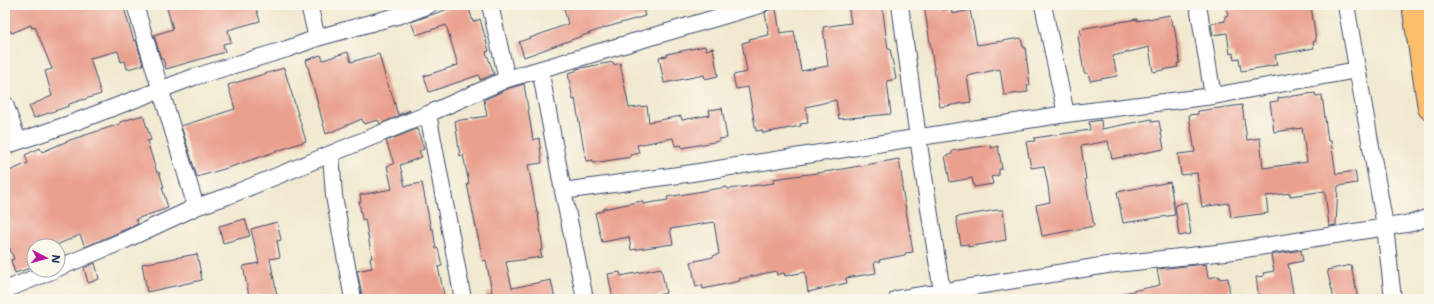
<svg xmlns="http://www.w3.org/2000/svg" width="1434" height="304" viewBox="0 0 1434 304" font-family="'Shantell Sans',sans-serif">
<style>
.building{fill:#eaa08f}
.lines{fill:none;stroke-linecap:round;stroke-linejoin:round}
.minor-casing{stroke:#3b4b6f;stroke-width:18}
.highway-casing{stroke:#3b4b6f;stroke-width:24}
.minor{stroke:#fff;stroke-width:16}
.highway{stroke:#fabe6d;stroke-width:22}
</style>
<rect width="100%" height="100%" fill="#fbf7ec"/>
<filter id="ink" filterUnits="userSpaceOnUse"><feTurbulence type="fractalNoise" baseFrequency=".025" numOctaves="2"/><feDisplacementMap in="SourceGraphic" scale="8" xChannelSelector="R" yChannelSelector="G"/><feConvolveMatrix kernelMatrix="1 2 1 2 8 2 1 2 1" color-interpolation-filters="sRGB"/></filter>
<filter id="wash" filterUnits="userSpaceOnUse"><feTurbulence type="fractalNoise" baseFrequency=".012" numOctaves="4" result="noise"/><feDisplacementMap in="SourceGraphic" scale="16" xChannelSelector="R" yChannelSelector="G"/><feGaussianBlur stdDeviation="0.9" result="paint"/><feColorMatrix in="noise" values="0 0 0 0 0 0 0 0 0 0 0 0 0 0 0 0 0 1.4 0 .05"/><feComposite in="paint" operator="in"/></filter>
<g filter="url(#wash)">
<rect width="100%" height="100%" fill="#f1e9cf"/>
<g id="blocks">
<path class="building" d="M5,5H123L134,41L136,40L143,65L127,69L125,61L121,62L118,51L90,58L101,94L69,104V106L34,118L29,106L52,96L45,71L52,69L35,27L32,28L31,25L12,33L11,31L5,33Z
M166,5H255L260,21L228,30L231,42L223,44L225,52L166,69L163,59H161L154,35L173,29Z
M459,5H468L473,22L480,19L489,51L486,52L494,74L480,80L479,75L429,92L424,76L458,65L446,25L416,35L411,22Z
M563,5H642L645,16L604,28L524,57L519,42L568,24Z
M848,5H882L888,49H890L896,79L887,81L891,114L839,119L836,100L806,107L808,123L800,124L801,126L763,133L762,130L756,131L748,87L736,89L733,75L747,72L742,43L750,41L749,39L769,35L765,13L768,10L776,9L780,33L794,31L801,71L828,66L823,27L851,23Z
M924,5H941L942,10L951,8L952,14L970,10L977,45L1021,38L1023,47H1025L1030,85H1027L1028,92L1004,95L1000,69L967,76L971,102L940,107Z
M1241,5H1311L1316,41L1313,42L1314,48L1275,55L1277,65L1241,71L1239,58L1234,59L1233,53L1230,54L1227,33L1213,35L1211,24L1225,21V16L1228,15L1226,8Z
M1170,15L1172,25H1174L1180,63H1177L1178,67L1153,72L1149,47L1113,56L1117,76L1090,81L1088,73H1084L1078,36L1081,35L1080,29L1137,19V21Z
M705,46L706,50L713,48L718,76L705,79L704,75L664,83L659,57L667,56V54Z
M348,52L351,62L379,54L389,91H391L398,115L410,110V111L380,124L378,120L364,124L362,119L326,134L306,60L321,55L323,60Z
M613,62L614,65L620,63L629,108L647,106L649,122L681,116L682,120L710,115L709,110L722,108L727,138L719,139V141L682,148L681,145L675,146L673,138L637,145L639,153L630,155L631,157L593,163V160L586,161L575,99L573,100L568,73L576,71V69Z
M284,68L306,141L234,166L197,177L181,126L235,109L228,85Z
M524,84L533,140L539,138L542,163L528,165L537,213H538L543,250H540L542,257L506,262L512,288L551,280L555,299H486V293L492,292L486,260L483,261L467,184L469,183L463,155L460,156L455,121L487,116L484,100L510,88Z
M1315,93L1316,96L1322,95L1328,141H1331L1336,174L1355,171L1357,183L1338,186L1336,225L1329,226L1325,191L1290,196V193L1266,196L1268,213L1231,218L1229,203L1202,207L1197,173L1181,175L1178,154L1195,152L1189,115L1198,114V111L1242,105L1247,140L1260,138L1263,168L1307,162L1302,128L1274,132L1270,102L1278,101V98Z
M143,115L151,140L147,141L157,173L159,172L164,187H162L168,208L136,219L138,224L85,247L80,235L54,246H34V267L15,273L11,260L14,259L5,237V173L28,163L25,155L40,148L42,152L70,140L120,124V122Z
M1152,119V122L1159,121L1164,149L1112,159L1108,141L1081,146L1086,179H1085L1094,226L1042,236L1036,205L1050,202L1048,186L1044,166L1031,168L1026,142L1035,141L1034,138L1090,130L1089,122L1101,120L1102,129Z
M417,129L424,149L419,151L422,157L400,165L405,186L422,183L431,229H433L436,249L438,248L442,266L438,267L445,299H363L357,271L372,268L370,258H372L365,219L362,220L359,202H361L360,195L392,189L387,166L394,164L386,141Z
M990,145L991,148L998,146L1002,169H999V175L991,177L993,184L974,187L972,178L950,182L945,156L952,154V151Z
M899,159L903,186L902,187L913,252L905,253V255L879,260L880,262H874L876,273L846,278L847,283L808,292L805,272L785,276L784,273L777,275L776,271L739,279L740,281L703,289L702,285L696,287L691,262L713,257V256L719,254L714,222L670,229L673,244L631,250L629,237L602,242L595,213L603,211V209L642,201L643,204L668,200L667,197L727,187L728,189L774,183L773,179L831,171Z
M1170,182L1175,215L1123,223L1117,192Z
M1186,202L1191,234L1179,236L1175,205Z
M997,210H1003L1006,240L968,247V244L961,245L956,217Z
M245,219L250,236L223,243L219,226Z
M277,222L281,240L277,241L280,257L270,259L277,295L267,297L266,296L261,297L260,294L249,296L243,266L259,263L251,229Z
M1301,250L1303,261L1288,264L1294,299H1259L1256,277L1264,276L1263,273L1274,271L1271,255Z
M197,254L202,280L147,292L142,264Z
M95,263L99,279L88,283L84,268Z
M1206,264L1208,278L1219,276L1220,279L1228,278L1230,297L1219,299H1124V293L1160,285L1157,269Z
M1351,265L1358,299H1334L1327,270Z
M661,268L666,293L658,295V297L647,299H613L608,274L620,272L621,276Z"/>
</g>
</g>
<g filter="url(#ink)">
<use href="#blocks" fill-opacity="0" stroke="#3b4b6f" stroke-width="1"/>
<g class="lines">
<g class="minor-casing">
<path id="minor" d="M135,5L196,207
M309,5L317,38
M490,5L507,79
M900,5L918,138L942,292
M1043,5L1066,114
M1198,5L1213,96
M1346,5L1385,226L1393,299
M540,69L563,191L585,299
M5,104L18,141
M428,114L463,299
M5,146L75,122L194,77L287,49L317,38L411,12L429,5
M331,154L334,196L353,299
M563,191L686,174L1066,114L1213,96L1357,70
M58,268L123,241L196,207L228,196L428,114L507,79L760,5
M5,290L54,270
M897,299L1107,265L1226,252L1412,223L1429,217"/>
</g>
<g class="highway-casing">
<path id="highway" d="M1413,5L1429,108"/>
</g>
<use href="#minor" class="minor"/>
<use href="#highway" class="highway"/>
</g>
</g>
<rect width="1434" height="304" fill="none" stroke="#fbf7ec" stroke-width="20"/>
<g transform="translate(46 258) rotate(96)"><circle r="19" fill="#fbf7ec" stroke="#a1a7b3"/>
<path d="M0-3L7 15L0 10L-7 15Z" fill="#b5179e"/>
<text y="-6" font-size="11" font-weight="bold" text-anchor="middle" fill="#1b2f5e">N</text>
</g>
</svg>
